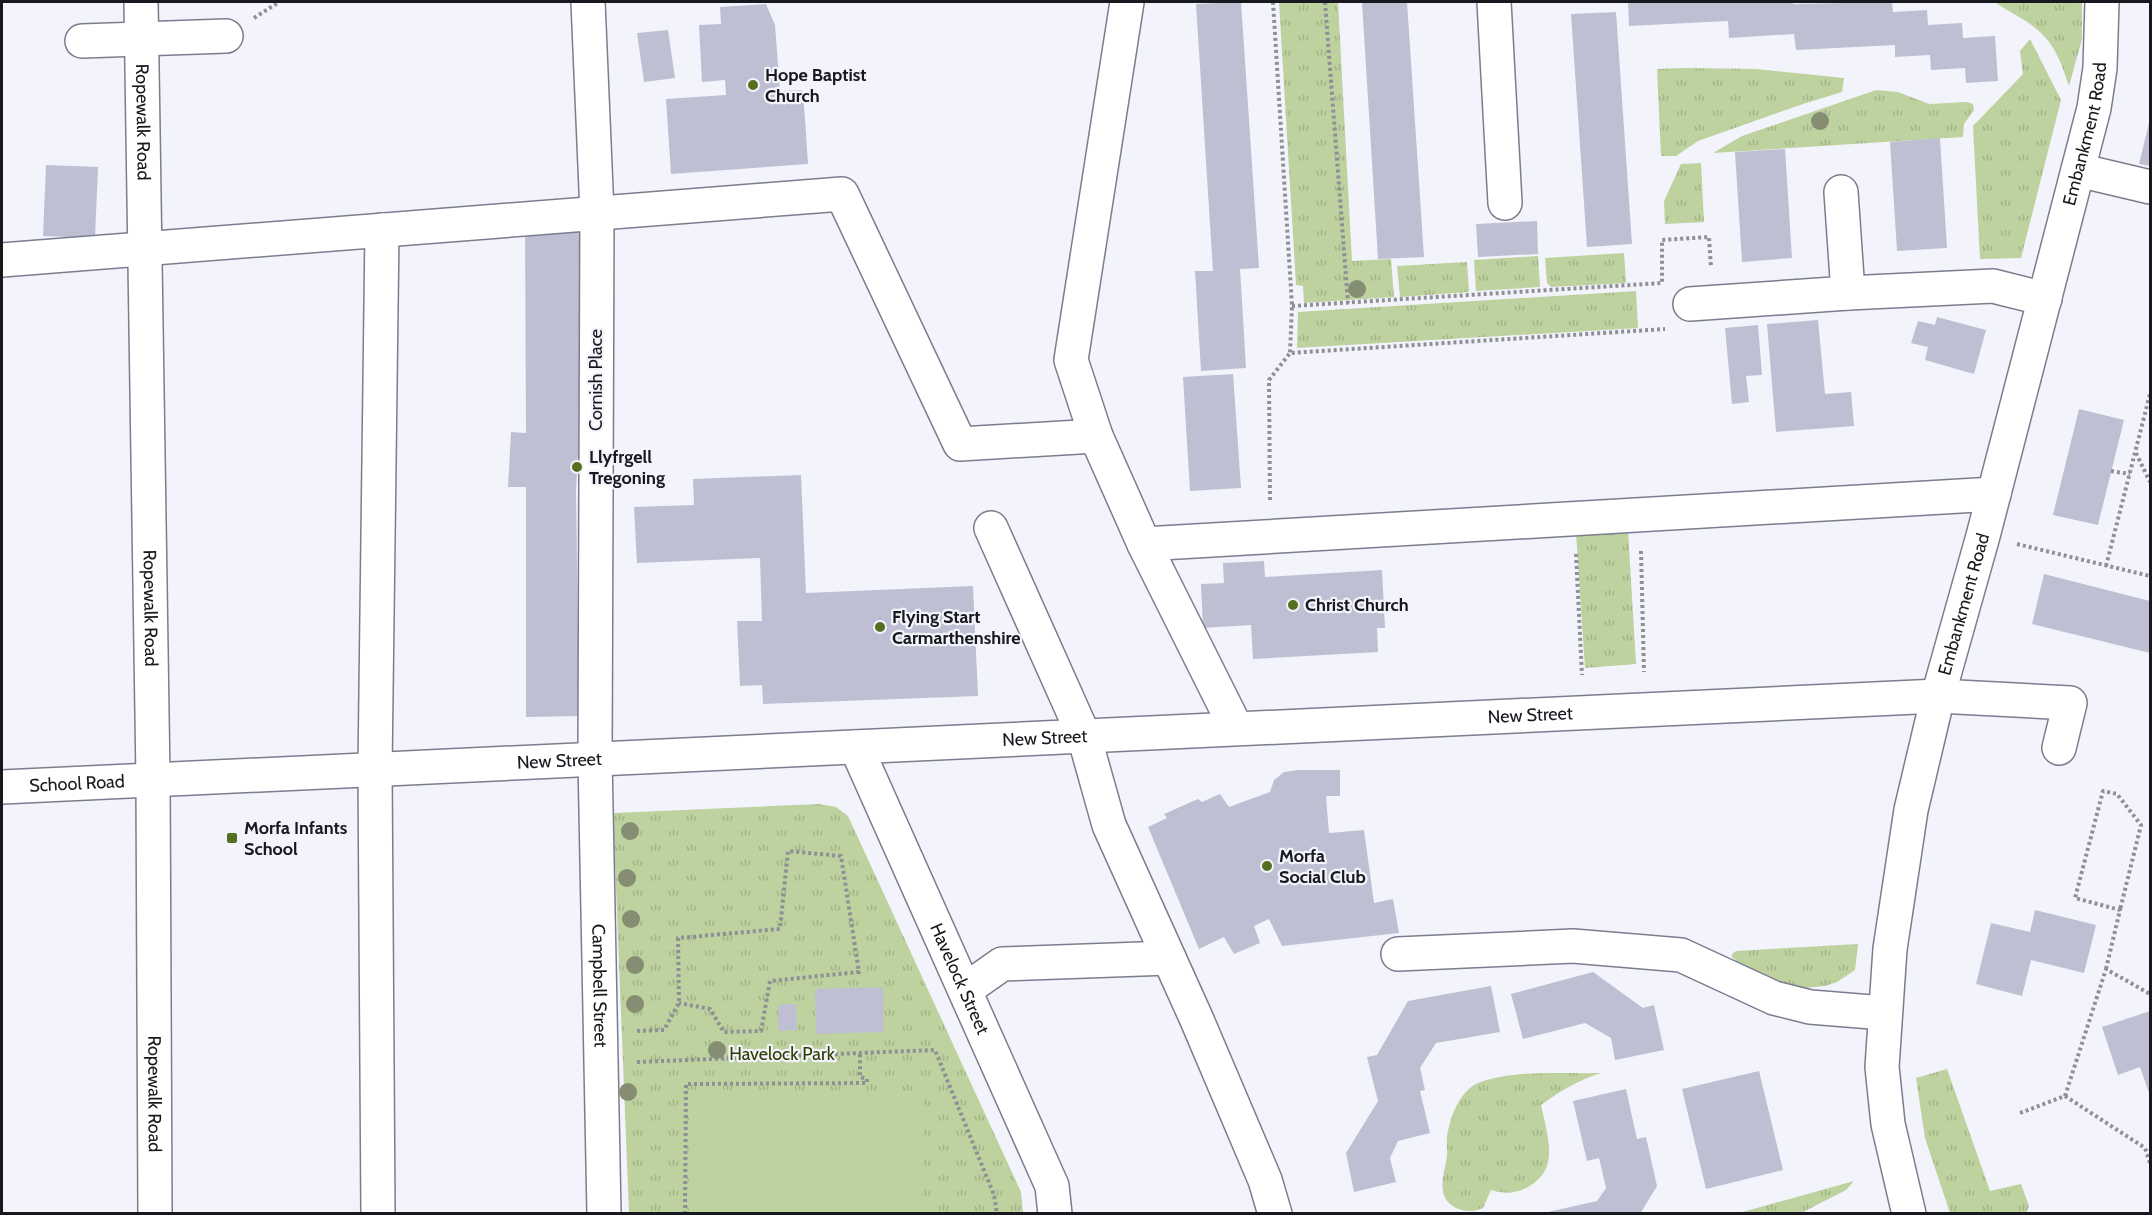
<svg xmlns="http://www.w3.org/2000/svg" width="2152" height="1215" viewBox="0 0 2152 1215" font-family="Cabin,sans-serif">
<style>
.grass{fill:url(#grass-tufts)}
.garden{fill:#bdd29e}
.building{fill:#bfbfd3}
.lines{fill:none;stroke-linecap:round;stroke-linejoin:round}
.minor-casing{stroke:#7c7c8f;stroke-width:36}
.path{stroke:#8f8f97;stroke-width:4;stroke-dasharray:3 3;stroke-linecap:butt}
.minor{stroke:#fff;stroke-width:33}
.tree{fill:#858e72}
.poi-dot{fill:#556e20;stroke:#f3f3fc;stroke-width:2}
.labels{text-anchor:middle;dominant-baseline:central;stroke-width:4.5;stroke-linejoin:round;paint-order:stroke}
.poi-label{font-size:18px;font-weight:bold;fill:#18181f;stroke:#f3f3fc;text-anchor:start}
.street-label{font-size:18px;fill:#18181f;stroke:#f3f3fc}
.park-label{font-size:18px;fill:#2b3c01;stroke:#f3f3fc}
</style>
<defs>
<pattern id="grass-tufts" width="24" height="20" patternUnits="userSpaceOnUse" patternTransform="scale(1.5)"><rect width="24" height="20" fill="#bdd29e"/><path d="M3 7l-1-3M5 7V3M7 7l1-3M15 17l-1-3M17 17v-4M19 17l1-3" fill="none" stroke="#a2b488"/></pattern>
</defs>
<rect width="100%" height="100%" fill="#f3f3fc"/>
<path class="grass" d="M1279,2H1338L1352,261L1391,259L1394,297L1304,303L1303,286L1296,285Z
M1995,2H2082V39L2069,86C2060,59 2054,41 2030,24C2019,16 2005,10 1995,2Z
M2030,39L2061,100L2021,258L1980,259L1973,126L2023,74L2020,51Z
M1683,68L1756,69L1844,78L1842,92L1803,104L1698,141L1676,156H1661L1657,69Z
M1876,90L1898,92L1929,104L1967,102L1973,104L1974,110L1964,124L1963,137L1713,153L1742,136Z
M1701,163L1704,222L1665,224L1664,201L1681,164Z
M1624,253L1626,283L1551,287L1547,283L1545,258Z
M1538,256L1540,287L1476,291L1474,260Z
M1467,262L1469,292L1400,297L1397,266Z
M1636,291L1638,328L1297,348L1298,312Z
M1628,530L1636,664L1585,668L1576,533Z
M819,804L836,807L848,816L1021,1192L1023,1213H629L613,813Z
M1858,944L1855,970L1837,982L1825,986L1794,989L1762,982L1732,957V954L1736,951Z
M1947,1069L1990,1191L2021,1184L2029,1206L2026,1213H1950L1925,1138L1916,1078Z
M1601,1073C1579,1080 1560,1091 1541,1105C1547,1135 1561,1169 1528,1187C1514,1194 1506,1194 1491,1190L1483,1208C1474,1212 1465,1212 1456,1208C1434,1197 1445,1173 1447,1155C1448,1149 1446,1143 1447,1137C1450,1117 1459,1092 1478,1083C1513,1069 1564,1074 1601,1073Z
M1854,1181L1846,1190L1801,1213H1739Z"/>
<path class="garden" d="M690,1090L923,1091L922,1213H690Z"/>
<path class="building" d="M1241,2L1259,268L1240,269L1246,368L1201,371L1195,271H1213L1196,4Z
M1362,2H1407L1424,257L1378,259Z
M1628,2H1793V4L1892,2L1893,12L1927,10L1928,25L1962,23L1963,38L1995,36L1998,81L1966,83L1965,68L1931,70L1930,55L1895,57V45L1796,50L1794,34L1729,38L1728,21L1629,26Z
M766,4L775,25L780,91L803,90L808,164L671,174L666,99L726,95L725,80L702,82L699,25L721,24L720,7Z
M1616,12L1632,244L1587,247L1571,14Z
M668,30L675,78L644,82L637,33Z
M2150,119V166L2139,164Z
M1940,138L1947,248L1897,251L1890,142Z
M1785,149L1792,258L1742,262L1735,152Z
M46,165L98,167L95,238L43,236Z
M580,217L579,436L576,490L579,716L526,717V487H508L511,432L526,433L525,222Z
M1537,221L1538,254L1478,257L1476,224Z
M1937,317L1986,330L1974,374L1925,360L1928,347L1911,343L1918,321L1935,325Z
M1818,320L1825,394L1851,392L1854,426L1776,432L1767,324Z
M1758,325L1762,375L1746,376L1749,402L1732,404L1725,328Z
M1233,374L1241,488L1190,491L1183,377Z
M2079,409L2124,420L2098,525L2053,515Z
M801,475L806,593L973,586L978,696L763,704L762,685L740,686L737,621H762L760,558L637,563L634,507L694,505L693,479Z
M1264,561L1265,577L1382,570L1385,628H1377L1378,652L1253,659L1251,625L1203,628L1201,584L1224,583L1223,563Z
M2044,574L2150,601V653L2032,624Z
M1298,770H1340V796H1326L1329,833L1364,830L1374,903L1393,899L1399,933L1282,946L1269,919L1254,926L1260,943L1234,954L1224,937L1199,949L1148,827L1167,818L1164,814L1198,799L1202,802L1220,794L1229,807L1270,792L1274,780L1284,772Z
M2035,910L2096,925L2084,973L2031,960L2022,996L1976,984L1991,923L2030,932Z
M1593,972L1643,1008L1654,1005L1664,1050L1615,1060L1611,1038L1585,1023L1523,1039L1511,994Z
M1491,986L1500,1032L1436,1043L1420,1068L1425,1090L1420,1091L1430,1133L1398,1141L1390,1158L1396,1182L1354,1192L1346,1153L1378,1101L1367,1057L1377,1055L1408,1001Z
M883,987L884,1032L816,1034L815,989Z
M796,1004L797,1030L779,1031L778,1005Z
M2150,1011V1096L2140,1067L2118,1075L2102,1027Z
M1759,1071L1783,1170L1706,1189L1682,1089Z
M1626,1089L1637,1139L1646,1137L1657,1186L1640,1214H1539L1597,1201L1606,1188L1599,1158L1587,1161L1573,1101Z"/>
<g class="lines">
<g class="minor-casing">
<g id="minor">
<path id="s1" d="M141,2L153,779L155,1214"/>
<path id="s2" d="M588,2L597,213L595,759L604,1214"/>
<path d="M1127,2L1071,360L1096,436L1144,544L1236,728"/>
<path d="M1494,2L1505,203"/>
<path d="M82,41L226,36"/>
<path d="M2078,170L2150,187"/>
<path d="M1841,192L1848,293"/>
<path d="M2,260L842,194L960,444L1096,436"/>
<path d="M1690,304L1848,293L1993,286L2045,299"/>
<path d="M991,528L1084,736L1109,825L1197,1020L1265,1180L1275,1214"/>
<path d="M1144,544L1994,494"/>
<path id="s3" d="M856,747L1052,1186L1055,1214"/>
<path id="s4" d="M2,787L1938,696L2070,703L2059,748"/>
<path d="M1398,954L1573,946L1681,955L1774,998L1810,1007L1884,1013"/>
<path d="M965,990L1002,964L1169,958"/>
<path d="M378,1214L375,769L382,230"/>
<path id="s5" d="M1909,1214L1888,1124L1882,1067L1890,949L1911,810L1938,696L1983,536L2094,108L2100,68L2102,2"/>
</g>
</g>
<path class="path" d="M1273,2L1292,306L1290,353
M1325,2L1348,303
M254,18L279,2
M1292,306L1662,283V240L1709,237L1711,268
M2136,453L2150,482
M2111,471L2130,474
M1270,500L1269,380L1290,353L1665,329
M2017,544L2150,576
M1641,551L1644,672
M1576,554L1582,675
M2106,566L2150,394
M2106,969L2120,910L2075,898L2103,791L2117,794L2141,825L2120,910
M637,1031L664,1030L679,1003L678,938L780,929L788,851L841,856L859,972L770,981L761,1031L724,1032L710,1009L679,1003
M637,1062L935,1050L994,1195L997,1214
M2065,1096L2145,1148L2150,1163
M2020,1113L2065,1096L2106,969L2150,994
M685,1214L686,1084L867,1083V1079L860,1077V1054"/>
<use href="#minor" class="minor"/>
</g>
<g class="tree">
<circle cx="1820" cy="121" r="9"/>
<circle cx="1357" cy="289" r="9"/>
<circle cx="630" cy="831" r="9"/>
<circle cx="627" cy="878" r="9"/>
<circle cx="631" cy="919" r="9"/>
<circle cx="635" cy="965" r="9"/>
<circle cx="635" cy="1004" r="9"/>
<circle cx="717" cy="1050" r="9"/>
<circle cx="628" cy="1092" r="9"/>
</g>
<g class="poi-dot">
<circle cx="753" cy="85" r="6"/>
<circle cx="577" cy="467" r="6"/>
<circle cx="1293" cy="605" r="6"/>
<circle cx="880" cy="627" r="6"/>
<rect x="226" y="832" width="12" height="12" rx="3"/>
<circle cx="1267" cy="866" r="6"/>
</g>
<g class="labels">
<g class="poi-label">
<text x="765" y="75">Hope Baptist<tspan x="765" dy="21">Church</tspan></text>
<text x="589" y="457">Llyfrgell<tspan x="589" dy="21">Tregoning</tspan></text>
<text x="1305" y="605">Christ Church</text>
<text x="892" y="617">Flying Start<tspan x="892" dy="21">Carmarthenshire</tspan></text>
<text x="244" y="828">Morfa Infants<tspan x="244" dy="21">School</tspan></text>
<text x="1279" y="856">Morfa<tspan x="1279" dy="21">Social Club</tspan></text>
</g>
<g class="street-label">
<text stroke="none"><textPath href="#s1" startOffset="120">Ropewalk Road</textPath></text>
<text stroke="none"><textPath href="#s5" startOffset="1107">Embankment Road</textPath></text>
<text transform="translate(596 380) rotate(-90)">Cornish Place</text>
<text stroke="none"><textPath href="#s5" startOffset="621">Embankment Road</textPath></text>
<text stroke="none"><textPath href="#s1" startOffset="606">Ropewalk Road</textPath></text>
<text stroke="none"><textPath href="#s4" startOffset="1530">New Street</textPath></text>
<text stroke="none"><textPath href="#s4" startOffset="1044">New Street</textPath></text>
<text stroke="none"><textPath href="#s4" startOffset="558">New Street</textPath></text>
<text stroke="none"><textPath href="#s4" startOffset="75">School Road</textPath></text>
<text stroke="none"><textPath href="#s3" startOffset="254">Havelock Street</textPath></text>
<text stroke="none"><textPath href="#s2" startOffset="984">Campbell Street</textPath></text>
<text stroke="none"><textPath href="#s1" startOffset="1092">Ropewalk Road</textPath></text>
</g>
<g class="park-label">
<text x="782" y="1054">Havelock Park</text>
</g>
</g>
<rect width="2152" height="1215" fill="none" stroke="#18181f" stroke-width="6"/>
</svg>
